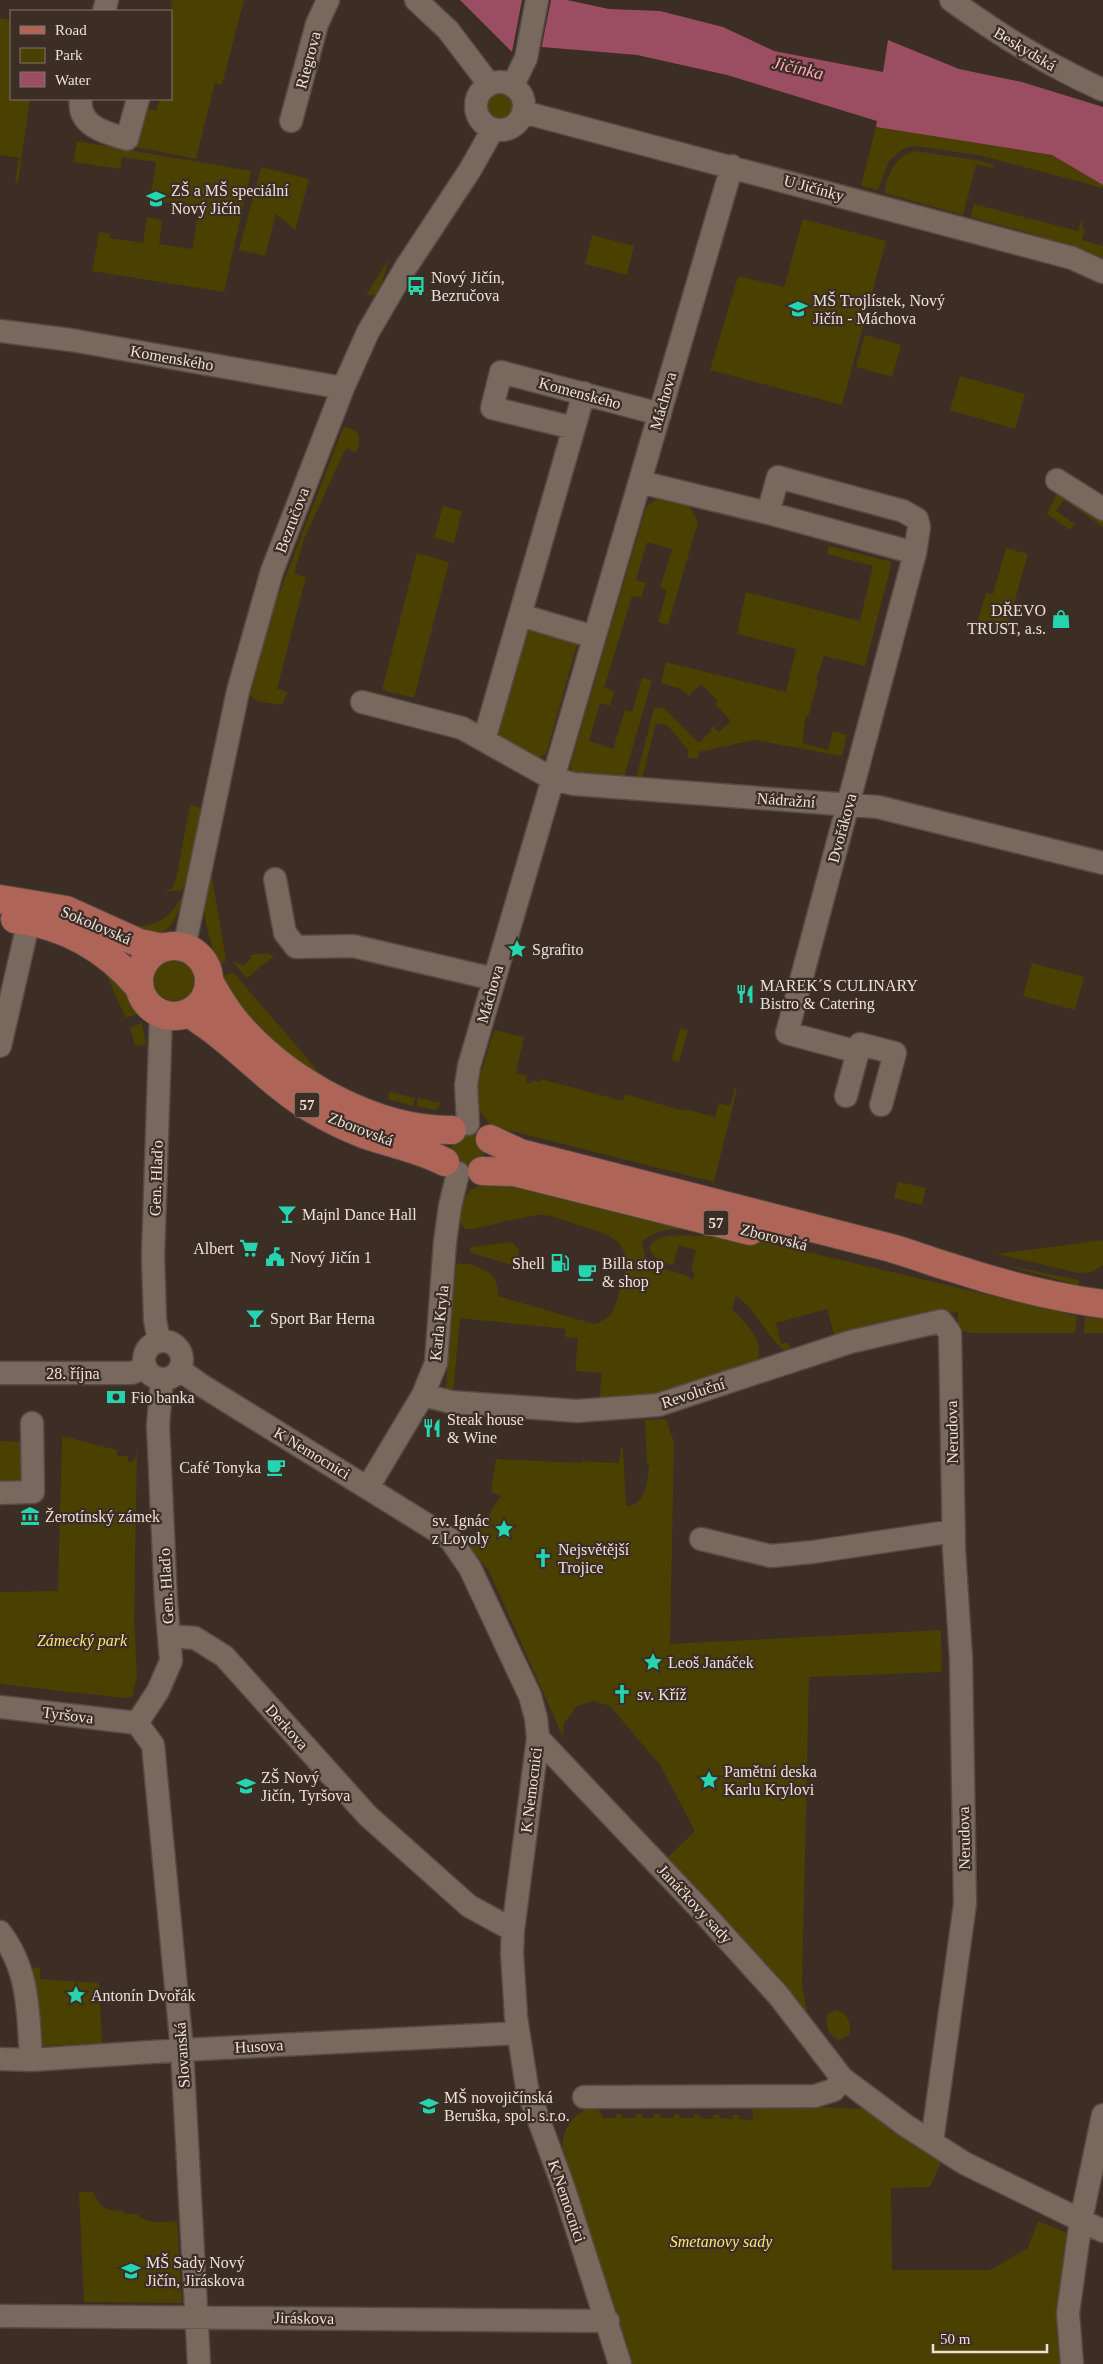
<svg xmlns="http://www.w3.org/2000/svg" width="1103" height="2364" viewBox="0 0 1103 2364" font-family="'Times New Roman',serif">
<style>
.green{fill:#4a4101}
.water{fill:#9b4e62}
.pier{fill:#3c2d25}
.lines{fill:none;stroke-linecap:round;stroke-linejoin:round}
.minor-casing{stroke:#564a43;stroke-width:25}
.major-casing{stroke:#564a43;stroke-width:30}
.minor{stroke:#78685e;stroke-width:22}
.major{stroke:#af6458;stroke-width:28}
.labels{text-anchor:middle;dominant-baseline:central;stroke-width:4.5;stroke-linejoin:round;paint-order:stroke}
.shield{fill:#3c2d25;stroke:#b6aba5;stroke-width:1}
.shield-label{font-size:15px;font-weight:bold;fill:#ebe1dc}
.street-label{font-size:16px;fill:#ebe1dc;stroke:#3c2d25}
.poi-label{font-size:16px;fill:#ebe1dc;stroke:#3c2d25;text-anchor:start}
.park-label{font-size:16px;font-style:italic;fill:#f8e675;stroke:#3c2d25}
.water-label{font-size:18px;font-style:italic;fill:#ffa6bb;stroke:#3c2d25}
</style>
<rect width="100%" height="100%" fill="#3c2d25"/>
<path class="green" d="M172,0H244L222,85L215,83L196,159L131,146L143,107L156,111L160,99H171L172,7H170Z
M0,18L11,20V99H30L18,183L15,182L19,158L0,155Z
M483 106a17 17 0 1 1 34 0a17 17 0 1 1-34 0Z
M876,127L1052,155L1103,185V188L979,155L914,146L903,149L889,161L878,190L861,186Z
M77,141L251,171L224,292L92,271L99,232L110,234L109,238L143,243L147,217L162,220L159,244L192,249L199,208L150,200L156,162L122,157L120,169L73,162Z
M915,151L977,160L994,165L993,168L976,164L963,215L884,193C888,173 895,157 915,151Z
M261,167L309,179L295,230L276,214L265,256L239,250Z
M974,204L1078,231L1081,221H1083L1082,228L1085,229L1082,240L1103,246V259L1029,233L971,217Z
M803,219L886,241L842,405L710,370L738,276L784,287Z
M592,235L634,246L627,275L585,264Z
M389,258L379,294L366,296Z
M865,335L901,345L892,377L856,367Z
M960,376L1025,394L1015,429L950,410Z
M345,427C361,429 362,440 356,453L346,448L304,539L294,574L306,577L277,689L288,692L283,703L279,705L257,701L250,695L273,609L343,428Z
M1058,491L1103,521V527L1064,500L1056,511L1075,524L1070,530L1047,514Z
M661,496L687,502L698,522L668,625L658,622L667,590L660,588L672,549L647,542L636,580L646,583L641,598L632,596L604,688L614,691L610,706L600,703L589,741L613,749L625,710L632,712L642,678L652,680L624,777L576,774L572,771L570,766L646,507Z
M443,506L462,511L454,543L434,538Z
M829,546L892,562L865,666L824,656L816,680L818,681L808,717L806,716L802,743L828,750L833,731L847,735L842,756L754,740L699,752L698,758H687L689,751L667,725L656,723L642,778H636L654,708H664L699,743L711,731L710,729L713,726L719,732L731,721L715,704L718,701L701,684L689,696L681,689L661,683L666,662L786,692L796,649L737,634L746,592L860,621L873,566L827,554Z
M1006,548L1028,554L1007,628L978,620L986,593L993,594Z
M417,553L449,562L414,698L382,690Z
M524,625L578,641L546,754L537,758L496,736Z
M190,805L203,808L184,886L181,890L163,892L172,888L176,879Z
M209,859L226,961L217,967L206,924L204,906Z
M185,896C179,912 173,928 157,936L129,927C145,927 161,924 172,911C176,906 179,900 185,896Z
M268,953L274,956L247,978L233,962L244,965L251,958L250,955Z
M150 980a24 24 0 1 1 48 0a24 24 0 1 1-48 0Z
M1032,963L1084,977L1075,1010L1023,996Z
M105,972L128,993L139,1014L126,1018Z
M234,973L330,1085L258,1037L220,976Z
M142,1023L146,1045L135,1046L130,1027Z
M680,1028L688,1030L679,1062L672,1060Z
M494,1030L524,1037L516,1073L527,1076L526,1082L531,1084L532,1080L540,1082L541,1079L623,1101L625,1094L684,1111L685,1109L715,1117L719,1103L730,1106L735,1088L737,1089L714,1182L492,1126C472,1108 477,1093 477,1069L482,1070Z
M389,1092L415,1098L413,1106L388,1099Z
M418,1098L441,1103L438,1108L434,1110L417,1106Z
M451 1150a17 17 0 1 1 34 0a17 17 0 1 1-34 0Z
M499,1182L692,1230C672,1229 657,1228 642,1242L645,1257L652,1265L688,1276L692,1280L695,1273L691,1271L696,1250L679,1245L673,1265C662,1262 653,1260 649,1248L651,1243C668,1230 691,1238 710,1235L715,1230L1077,1316L1075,1333H970L957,1330L958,1312L922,1314L835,1338L827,1309L776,1323L781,1344L788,1342L791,1350L786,1352C765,1336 758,1310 736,1296L732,1309C745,1322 770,1345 754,1364L654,1394L599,1400L602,1373L575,1371L578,1338L565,1337L566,1329L460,1318L453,1394L446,1389V1386L456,1264C467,1262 486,1268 493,1277C497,1282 498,1290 498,1296L594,1324C613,1319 615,1307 620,1290C633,1246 623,1238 581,1226C570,1223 556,1216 544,1215C530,1214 489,1226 473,1229H465L457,1219L458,1211C463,1206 463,1202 466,1196C473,1184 487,1184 499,1182Z
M898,1182L926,1188L922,1205L894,1198Z
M1103,1240V1265L1092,1272L1079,1273L996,1254Z
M512,1242L519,1250C519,1258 516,1262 508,1264L469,1252L471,1247Z
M1000,1264L1079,1280L1078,1285Z
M1085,1317L1103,1319V1333H1084Z
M666,1419L674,1443L670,1644L941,1630L942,1672L809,1677L802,1985L807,2012L775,1973L668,1857L695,1831L660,1765L610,1706L593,1701L577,1706L564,1723L563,1737L489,1571L463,1539L477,1533L501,1496L491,1492L496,1459L582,1463L583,1461L619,1463L621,1448H623L626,1506C646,1507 648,1479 649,1464H647L645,1420Z
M62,1436L117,1450V1456H128V1462L134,1461L137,1450L134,1621L137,1676L132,1697L124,1698L0,1684V1592L58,1591Z
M0,1441L23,1442L39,1500H0Z
M23,1966L40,1968V1979L99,1983L102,2043L43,2046L37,2041Z
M836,2010C847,2012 853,2025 849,2035L840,2040C829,2037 824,2025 828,2014Z
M752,2104L867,2109L942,2160L930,2187L891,2188L892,2270H990L1028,2248L1038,2221L1067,2233L1060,2319L1064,2364H629L564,2164C560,2136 564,2120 591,2106L600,2111L603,2118H615L616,2114H621L622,2118H636V2114H642V2118H653L654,2114H659L660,2118H674V2114L680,2115V2118H694V2115H700V2118L713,2119V2115H719L720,2118L733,2119V2115H739V2119L753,2120Z
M79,2192H93C101,2208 106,2211 124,2211V2214H137C147,2225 163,2222 177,2221L182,2303L84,2302Z"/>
<path class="water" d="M460,0H567L609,9L660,11L723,27L774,51L883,72L888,40L959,69L1022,82L1103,107V185L1052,155L876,127L877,121L727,75L637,55L542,47L512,52Z"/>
<path class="pier" d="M522,0H551L541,50L517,54L512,52Z"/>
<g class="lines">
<g class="minor-casing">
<path id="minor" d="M416,0L448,30L489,84
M951,0C1001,36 1046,64 1103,90
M104,11L107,0
M476 106a24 24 0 1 1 48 0a24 24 0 1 1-48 0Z
M513,85L526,58L537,0
M81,99C77,126 106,133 127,139L138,99
M523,112L1072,258L1103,272
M291,121L317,24L328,0
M0,331L71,340L343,388
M574,428L492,408L501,372L660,414
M1057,480L1103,509
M640,482L768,513L915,553
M768,513L778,477L903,511L917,519L919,527L915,553L787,1033L858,1052
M520,615L594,637
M362,702L462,728L553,779L574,784L878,807L1103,863
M484,740L584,393
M275,879L285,933L296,947L353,946L494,979
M184,948L238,691L272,571L343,388L368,332L406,267L470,170L493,129
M0,1046L29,920
M846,1096L860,1044L895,1053L881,1105
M468,1124L466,1085L469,1066L732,166
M144 1360a19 19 0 1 1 38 0a19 19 0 1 1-38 0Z
M159,1341L155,1320L153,1256L161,1014
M180,1370L201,1385L450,1539L470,1568L530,1696L536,1718L538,1738L513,1930L512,1953L516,2017L527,2088L563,2186L620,2364
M0,1373H132L145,1367
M423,1395L451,1402L577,1411L658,1405L850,1342L941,1321L950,1333L954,1550L961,1658L965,1904L932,2142
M368,1487L423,1395L436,1363L445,1242L450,1206L458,1173
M0,1493L33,1492L32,1423
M701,1539L771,1556L813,1552L954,1531
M169,1636L195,1638L224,1656L368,1816L469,1906L513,1930
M0,1707L137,1723
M137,1723L153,1745L182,2050L199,2364
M137,1723L158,1691L171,1661L166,1601L158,1425L162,1379
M538,1738L700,1909L778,1995L842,2078L905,2125L964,2163L1103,2231
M0,1932C30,1971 28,2014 31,2060
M0,2059L31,2060L182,2050L518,2033
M584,2097L815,2096L834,2090L842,2078
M0,2316L608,2321
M1072,2364L1068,2313L1081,2220L1103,2115"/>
</g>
<g class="major-casing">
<path id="major" d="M0,899L66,910L139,943L162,948
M15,919C65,925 106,948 139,987
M139 981a35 35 0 1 1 70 0a35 35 0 1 1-70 0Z
M209,981C218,997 228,1014 241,1028C290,1083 377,1131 452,1130
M188,1013C234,1040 268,1083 314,1110C331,1120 348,1128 366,1135C393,1144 420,1149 445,1162
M490,1139L520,1153L891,1248C912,1254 932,1262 953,1268C1001,1284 1053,1297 1103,1304
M482,1171L514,1172L750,1231"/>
</g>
<use href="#minor" class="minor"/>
<use href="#major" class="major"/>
</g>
<defs>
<g id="school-bare" transform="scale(1.5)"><path d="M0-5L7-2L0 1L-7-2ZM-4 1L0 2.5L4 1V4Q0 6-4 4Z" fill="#24d5af" stroke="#3c2d25" stroke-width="2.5" paint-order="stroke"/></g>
<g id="bus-bare" transform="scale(1.5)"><path d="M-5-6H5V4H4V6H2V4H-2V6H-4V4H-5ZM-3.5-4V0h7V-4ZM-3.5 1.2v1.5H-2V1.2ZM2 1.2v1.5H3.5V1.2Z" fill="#24d5af" stroke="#3c2d25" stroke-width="2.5" paint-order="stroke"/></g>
<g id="shop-bare" transform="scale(1.5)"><path d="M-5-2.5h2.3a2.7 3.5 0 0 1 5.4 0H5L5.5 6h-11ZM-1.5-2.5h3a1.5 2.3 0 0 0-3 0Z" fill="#24d5af" stroke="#3c2d25" stroke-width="2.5" paint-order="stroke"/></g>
<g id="sight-bare" transform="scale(1.5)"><path d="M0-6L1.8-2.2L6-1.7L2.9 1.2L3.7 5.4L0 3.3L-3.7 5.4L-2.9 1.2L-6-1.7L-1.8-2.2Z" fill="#24d5af" stroke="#3c2d25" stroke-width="2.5" paint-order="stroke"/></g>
<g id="restaurant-bare" transform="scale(1.5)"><path d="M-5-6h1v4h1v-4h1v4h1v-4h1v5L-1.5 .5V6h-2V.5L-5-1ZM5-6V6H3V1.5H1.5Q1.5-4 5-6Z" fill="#24d5af" stroke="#3c2d25" stroke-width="2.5" paint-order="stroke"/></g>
<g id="bar-bare" transform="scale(1.5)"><path d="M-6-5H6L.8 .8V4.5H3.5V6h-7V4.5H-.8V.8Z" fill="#24d5af" stroke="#3c2d25" stroke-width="2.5" paint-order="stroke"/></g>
<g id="supermarket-bare" transform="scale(1.5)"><path d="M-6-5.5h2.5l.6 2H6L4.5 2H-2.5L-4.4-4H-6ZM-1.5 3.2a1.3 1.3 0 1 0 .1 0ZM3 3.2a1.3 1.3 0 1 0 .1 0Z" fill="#24d5af" stroke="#3c2d25" stroke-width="2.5" paint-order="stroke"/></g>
<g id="civic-bare" transform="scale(1.5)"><path d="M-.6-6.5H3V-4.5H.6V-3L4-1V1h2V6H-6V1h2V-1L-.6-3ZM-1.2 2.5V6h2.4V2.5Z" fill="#24d5af" stroke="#3c2d25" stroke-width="2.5" paint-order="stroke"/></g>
<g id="fuel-bare" transform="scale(1.5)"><path d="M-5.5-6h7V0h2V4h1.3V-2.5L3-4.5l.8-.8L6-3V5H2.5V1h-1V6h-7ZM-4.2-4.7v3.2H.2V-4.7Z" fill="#24d5af" stroke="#3c2d25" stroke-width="2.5" paint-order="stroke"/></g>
<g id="cafe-bare" transform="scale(1.5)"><path d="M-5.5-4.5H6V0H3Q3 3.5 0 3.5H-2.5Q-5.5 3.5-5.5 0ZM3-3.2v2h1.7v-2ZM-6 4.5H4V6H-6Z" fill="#24d5af" stroke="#3c2d25" stroke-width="2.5" paint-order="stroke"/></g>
<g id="bank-bare" transform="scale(1.5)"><path d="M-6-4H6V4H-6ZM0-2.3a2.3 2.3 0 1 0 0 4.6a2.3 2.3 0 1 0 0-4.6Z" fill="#24d5af" stroke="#3c2d25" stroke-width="2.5" paint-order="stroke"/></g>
<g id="museum-bare" transform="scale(1.5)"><path d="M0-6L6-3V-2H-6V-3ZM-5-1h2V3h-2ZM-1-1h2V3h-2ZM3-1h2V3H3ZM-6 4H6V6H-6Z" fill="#24d5af" stroke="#3c2d25" stroke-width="2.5" paint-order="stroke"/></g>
<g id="church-bare" transform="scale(1.5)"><path d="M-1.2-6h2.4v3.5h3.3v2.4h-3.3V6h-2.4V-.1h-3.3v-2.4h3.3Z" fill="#24d5af" stroke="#3c2d25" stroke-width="2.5" paint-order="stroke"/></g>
</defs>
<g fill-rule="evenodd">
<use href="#school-bare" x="156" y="199"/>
<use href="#bus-bare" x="416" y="286"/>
<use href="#school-bare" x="798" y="309"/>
<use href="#shop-bare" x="1061" y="619"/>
<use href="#sight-bare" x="517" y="949"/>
<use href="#restaurant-bare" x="745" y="994"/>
<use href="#bar-bare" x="287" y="1214"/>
<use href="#supermarket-bare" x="249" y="1248"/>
<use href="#civic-bare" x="275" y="1257"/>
<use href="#fuel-bare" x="560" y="1263"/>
<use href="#cafe-bare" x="587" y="1272"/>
<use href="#bar-bare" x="255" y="1318"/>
<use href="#bank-bare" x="116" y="1397"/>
<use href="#restaurant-bare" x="432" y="1428"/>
<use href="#cafe-bare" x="276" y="1467"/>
<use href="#museum-bare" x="30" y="1516"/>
<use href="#sight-bare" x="504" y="1529"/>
<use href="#church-bare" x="543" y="1558"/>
<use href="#sight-bare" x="653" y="1662"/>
<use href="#church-bare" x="622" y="1694"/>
<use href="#sight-bare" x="709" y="1780"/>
<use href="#school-bare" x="246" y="1786"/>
<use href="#sight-bare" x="76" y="1995"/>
<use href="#school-bare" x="429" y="2106"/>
<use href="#school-bare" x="131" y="2271"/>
</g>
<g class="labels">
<g class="shield">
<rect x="294.5" y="1092.5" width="25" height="25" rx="4"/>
<rect x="703.5" y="1210.5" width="25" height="25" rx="4"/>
</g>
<g class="shield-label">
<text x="307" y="1105">57</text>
<text x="716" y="1223">57</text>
</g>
<g class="street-label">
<text transform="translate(1025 49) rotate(31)">Beskydská</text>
<text transform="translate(308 60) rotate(-75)">Riegrova</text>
<text transform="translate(814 188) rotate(15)">U Jičínky</text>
<text transform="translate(172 358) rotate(10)">Komenského</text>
<text transform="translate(580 393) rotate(15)">Komenského</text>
<text transform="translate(663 401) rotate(-74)">Máchova</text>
<text transform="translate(292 520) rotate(-69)">Bezručova</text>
<text transform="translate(786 800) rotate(4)">Nádražní</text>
<text transform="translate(842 828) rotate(-75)">Dvořákova</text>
<text transform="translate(96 925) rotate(23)">Sokolovská</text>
<text transform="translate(490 994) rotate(-74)">Máchova</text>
<text transform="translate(361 1129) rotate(21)">Zborovská</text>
<text transform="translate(156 1178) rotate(-88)">Gen. Hlaďo</text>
<text transform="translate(774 1237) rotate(14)">Zborovská</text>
<text transform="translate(439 1323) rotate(-84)">Karla Kryla</text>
<text x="73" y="1373">28. října</text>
<text transform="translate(693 1393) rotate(-18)">Revoluční</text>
<text transform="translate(952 1432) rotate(-91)">Nerudova</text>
<text transform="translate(312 1453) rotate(31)">K Nemocnici</text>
<text transform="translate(166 1586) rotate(-93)">Gen. Hlaďo</text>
<text transform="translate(68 1715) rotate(7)">Tyršova</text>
<text transform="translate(287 1727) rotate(48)">Derkova</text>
<text transform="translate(531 1790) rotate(-83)">K Nemocnici</text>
<text transform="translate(964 1838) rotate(-91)">Nerudova</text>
<text transform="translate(695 1904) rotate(47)">Janáčkovy sady</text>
<text transform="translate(259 2046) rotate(-3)">Husova</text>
<text transform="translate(182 2055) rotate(-94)">Slovanská</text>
<text transform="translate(567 2201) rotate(71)">K Nemocnici</text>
<text transform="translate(304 2318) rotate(1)">Jiráskova</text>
</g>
<g class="poi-label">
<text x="171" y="190">ZŠ a MŠ speciální<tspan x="171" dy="18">Nový Jičín</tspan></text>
<text x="431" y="277">Nový Jičín,<tspan x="431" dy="18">Bezručova</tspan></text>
<text x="813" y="300">MŠ Trojlístek, Nový<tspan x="813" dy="18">Jičín - Máchova</tspan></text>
<text x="1046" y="610" text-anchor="end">DŘEVO<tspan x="1046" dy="18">TRUST, a.s.</tspan></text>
<text x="532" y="949">Sgrafito</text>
<text x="760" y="985">MAREK´S CULINARY<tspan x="760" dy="18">Bistro &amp; Catering</tspan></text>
<text x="302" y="1214">Majnl Dance Hall</text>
<text x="234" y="1248" text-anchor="end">Albert</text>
<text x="290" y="1257">Nový Jičín 1</text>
<text x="545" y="1263" text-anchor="end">Shell</text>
<text x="602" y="1263">Billa stop<tspan x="602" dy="18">&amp; shop</tspan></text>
<text x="270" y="1318">Sport Bar Herna</text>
<text x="131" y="1397">Fio banka</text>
<text x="447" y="1419">Steak house<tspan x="447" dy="18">&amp; Wine</tspan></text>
<text x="261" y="1467" text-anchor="end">Café Tonyka</text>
<text x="45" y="1516">Žerotínský zámek</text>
<text x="489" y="1520" text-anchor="end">sv. Ignác<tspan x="489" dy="18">z Loyoly</tspan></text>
<text x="558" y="1549">Nejsvětější<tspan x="558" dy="18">Trojice</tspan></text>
<text x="668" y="1662">Leoš Janáček</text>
<text x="637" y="1694">sv. Kříž</text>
<text x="724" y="1771">Pamětní deska<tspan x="724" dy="18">Karlu Krylovi</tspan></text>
<text x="261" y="1777">ZŠ Nový<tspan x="261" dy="18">Jičín, Tyršova</tspan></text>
<text x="91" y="1995">Antonín Dvořák</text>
<text x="444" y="2097">MŠ novojičínská<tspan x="444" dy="18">Beruška, spol. s.r.o.</tspan></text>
<text x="146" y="2262">MŠ Sady Nový<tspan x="146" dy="18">Jičín, Jiráskova</tspan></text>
</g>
<g class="park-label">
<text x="82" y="1640">Zámecký park</text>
<text x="721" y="2241">Smetanovy sady</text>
</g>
<g class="water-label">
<text transform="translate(798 68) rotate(13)">Jičínka</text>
</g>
</g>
<rect x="10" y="10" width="162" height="90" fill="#3c2d25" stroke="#82756e"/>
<rect x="20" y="26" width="25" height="8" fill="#af6458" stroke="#82756e"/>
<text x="55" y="35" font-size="15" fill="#ebe1dc">Road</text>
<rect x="20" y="48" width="25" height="15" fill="#4a4101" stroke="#82756e"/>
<text x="55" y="60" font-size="15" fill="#ebe1dc">Park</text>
<rect x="20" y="72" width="25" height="15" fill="#9b4e62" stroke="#82756e"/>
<text x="55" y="85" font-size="15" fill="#ebe1dc">Water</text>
<path d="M933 2344v8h114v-8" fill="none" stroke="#ebe1dc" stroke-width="2.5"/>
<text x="940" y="2344" font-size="15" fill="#ebe1dc" stroke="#3c2d25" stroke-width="4" paint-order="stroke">50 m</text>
</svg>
